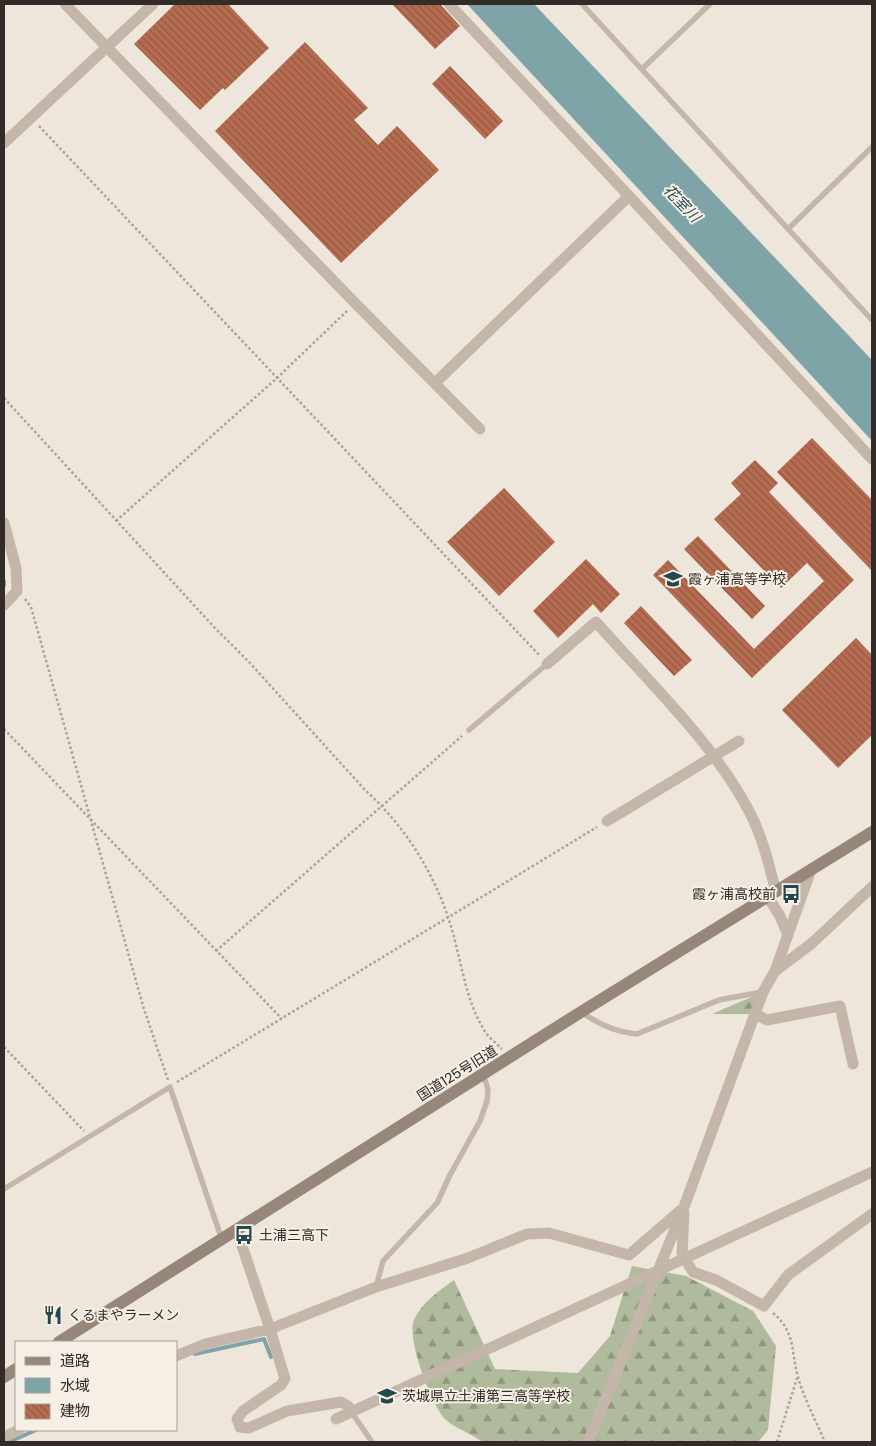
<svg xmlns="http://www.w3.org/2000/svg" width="876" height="1446" viewBox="0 0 876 1446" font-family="Poppins,'Noto Sans JP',sans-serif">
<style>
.forest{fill:url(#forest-firs)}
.water{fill:#7ea4a7}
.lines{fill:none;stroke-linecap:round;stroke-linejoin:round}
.stream{stroke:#7ea4a7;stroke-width:4}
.building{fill:url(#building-back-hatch)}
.path{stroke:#afa093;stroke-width:2.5;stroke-dasharray:2.5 2.5;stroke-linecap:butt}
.lane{stroke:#c4b6a8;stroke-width:5.5}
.street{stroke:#c4b6a8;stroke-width:11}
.secondary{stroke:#97867a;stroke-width:12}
.labels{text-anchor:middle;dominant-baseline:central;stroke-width:4;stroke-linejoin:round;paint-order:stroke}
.poi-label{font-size:14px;fill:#322b27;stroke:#f6efe6;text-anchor:start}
.street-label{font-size:14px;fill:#322b27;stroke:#f6efe6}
.water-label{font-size:15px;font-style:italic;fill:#23494e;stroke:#f6efe6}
</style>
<defs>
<pattern id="forest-firs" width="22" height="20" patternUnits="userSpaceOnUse" patternTransform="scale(1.25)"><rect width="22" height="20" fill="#b0ba9d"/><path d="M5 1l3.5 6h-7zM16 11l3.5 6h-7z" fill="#909780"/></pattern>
<pattern id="building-back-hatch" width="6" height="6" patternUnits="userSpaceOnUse" patternTransform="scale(1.25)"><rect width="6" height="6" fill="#b56c51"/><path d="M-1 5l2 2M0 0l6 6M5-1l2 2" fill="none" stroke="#945943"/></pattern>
</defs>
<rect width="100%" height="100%" fill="#eee5db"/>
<path class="forest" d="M763,992L752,1014H712Z
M632,1266L686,1276L753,1311L776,1346L768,1430L758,1442H482C471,1433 456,1429 446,1420C432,1407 406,1338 414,1320C422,1302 439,1291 454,1280L495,1369L578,1373L610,1336Z"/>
<path class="water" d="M467,4H534L872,360V441Z"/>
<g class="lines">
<path class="stream" d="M4,581V585
M195,1354L264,1339L271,1357
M9,1442L36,1430"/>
</g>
<path class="building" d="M175,4H228L269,48L225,90L223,88L200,110L134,44Z
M392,4H440L460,26L435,49Z
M305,42L368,108L354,120L378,145L397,126L439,170L341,263L215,131Z
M450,66L503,121L485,139L432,84Z
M812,438L872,500V571L777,472Z
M755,460L778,483L769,492L854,580L752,678L653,575L668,560L754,649L824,581L807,563L781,588L714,519L741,494L731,483Z
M504,488L555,542L499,596L447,542Z
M698,536L765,606L752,619L684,549Z
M586,559L620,594L601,613L593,604L558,638L533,611Z
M641,606L692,660L674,676L624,623Z
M856,638L872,655V735L838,768L782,710Z"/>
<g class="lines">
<path class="path" d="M39,126L540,656
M4,398L214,627L249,662L365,790C404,825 433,871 449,920C461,956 464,997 484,1030C488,1037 496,1043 502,1049
M116,521L277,378L347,311
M25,599L31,607L143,1006L168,1080
M4,729L282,1019
M216,951L462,736
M4,1047L84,1131
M177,1082L597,827
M773,1313C796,1332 791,1353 798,1377C804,1399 816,1421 825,1442
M777,1442L797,1378"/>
<path class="lane" d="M582,4L788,229
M643,68L710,4
M872,147L788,229L872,320
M469,730L547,664
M581,1012C599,1024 615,1032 637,1034L719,1000L762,992
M4,1189L170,1087L222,1240
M376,1287L383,1261L437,1203L450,1175L480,1121L487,1101L488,1089L483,1074
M350,1410L372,1442"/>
<path class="street" d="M65,4L355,303L480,429
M449,4L629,196L872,459
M4,143L153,4
M436,382L629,196
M4,523L16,568L17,591L4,605
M547,664L596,622C648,681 714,743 750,813C763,838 769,865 776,892
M607,821L739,741
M768,897L780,916L788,935
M775,971L811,944L872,887
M755,1014L767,1020L840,1006L853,1064
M684,1213L682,1254L693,1272L716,1280L764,1306L788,1275L872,1214
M237,1231L270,1329L285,1379L281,1385L243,1411L237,1419L240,1427L249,1428L287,1411L341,1402L348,1406
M176,1356L205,1344L270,1329L376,1287L468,1258L527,1234L549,1233L629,1255L681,1210
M336,1419L872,1172
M4,1437L19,1430
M588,1442L684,1207L763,992L775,971L811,870"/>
<path class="secondary" d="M59,1342L581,1012L872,832
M4,1377L16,1369"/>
</g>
<defs>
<g id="school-bare" transform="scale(1.5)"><path d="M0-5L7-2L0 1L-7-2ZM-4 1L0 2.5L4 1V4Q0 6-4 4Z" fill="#23494e" stroke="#f6efe6" stroke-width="2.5" paint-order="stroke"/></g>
<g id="bus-bare" transform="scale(1.5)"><path d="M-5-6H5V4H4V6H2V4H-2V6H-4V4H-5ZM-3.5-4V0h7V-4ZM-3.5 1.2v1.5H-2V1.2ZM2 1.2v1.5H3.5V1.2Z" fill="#23494e" stroke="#f6efe6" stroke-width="2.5" paint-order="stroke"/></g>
<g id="restaurant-bare" transform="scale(1.5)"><path d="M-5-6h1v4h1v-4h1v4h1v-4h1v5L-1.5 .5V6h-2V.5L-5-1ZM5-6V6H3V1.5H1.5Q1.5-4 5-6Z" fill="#23494e" stroke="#f6efe6" stroke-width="2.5" paint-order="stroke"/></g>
</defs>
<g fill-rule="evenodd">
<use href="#school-bare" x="673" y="579"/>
<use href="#bus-bare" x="791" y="894"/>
<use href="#bus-bare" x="244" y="1235"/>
<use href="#restaurant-bare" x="53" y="1315"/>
<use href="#school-bare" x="387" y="1396"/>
</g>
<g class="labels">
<g class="poi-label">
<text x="688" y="579">霞ヶ浦高等学校</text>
<text x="776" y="894" text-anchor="end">霞ヶ浦高校前</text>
<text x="259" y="1235">土浦三高下</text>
<text x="68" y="1315">くるまやラーメン</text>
<text x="402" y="1396">茨城県立土浦第三高等学校</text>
</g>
<g class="street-label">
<text transform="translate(457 1073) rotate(-32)">国道125号旧道</text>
</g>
<g class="water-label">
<text transform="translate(682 203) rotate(46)">花室川</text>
</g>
</g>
<rect width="876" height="1446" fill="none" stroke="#322b27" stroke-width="10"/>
<rect x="15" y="1341" width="162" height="90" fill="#f6efe6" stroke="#a8a19a"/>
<rect x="25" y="1357" width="25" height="8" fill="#97867a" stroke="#a8a19a"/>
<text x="60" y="1366" font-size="15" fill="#322b27">道路</text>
<rect x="25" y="1378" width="25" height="15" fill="#7ea4a7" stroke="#a8a19a"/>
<text x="60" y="1391" font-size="15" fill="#322b27">水域</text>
<rect x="25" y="1404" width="25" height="15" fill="url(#building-back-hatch)" stroke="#a8a19a"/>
<text x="60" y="1416" font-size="15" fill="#322b27">建物</text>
</svg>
